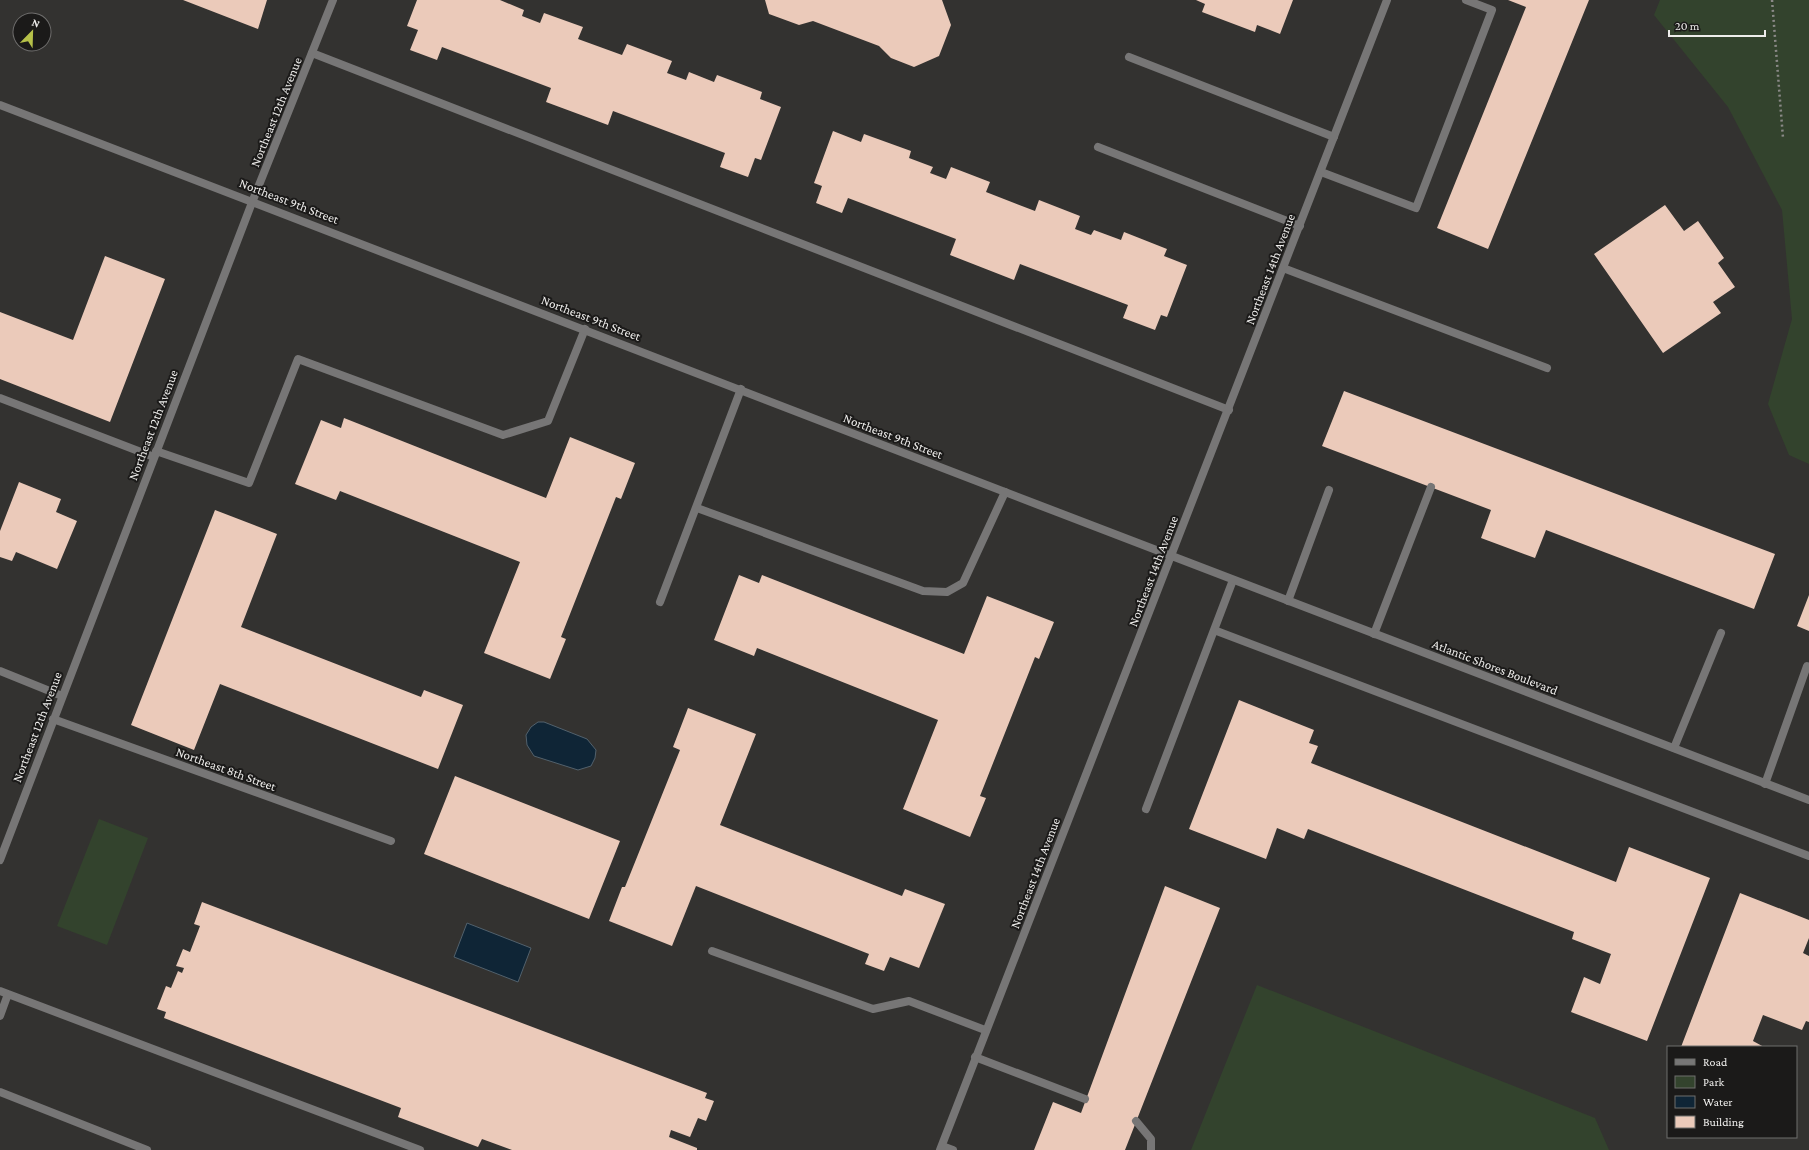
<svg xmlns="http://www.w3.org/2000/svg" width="1809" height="1150" viewBox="0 0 1809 1150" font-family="'Crimson Pro',serif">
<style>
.green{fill:#33432d}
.water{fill:#0f2536;stroke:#52616c}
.building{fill:#ebcaba}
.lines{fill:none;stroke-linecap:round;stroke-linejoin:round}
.path{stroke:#8a8987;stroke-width:2.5;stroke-dasharray:2 3;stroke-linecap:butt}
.service{stroke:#777676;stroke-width:8}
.minor{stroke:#777676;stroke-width:8}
.tertiary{stroke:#777676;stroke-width:8}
.labels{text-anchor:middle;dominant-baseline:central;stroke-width:4;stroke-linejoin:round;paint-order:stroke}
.street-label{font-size:13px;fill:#eeedeb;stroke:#1b1a19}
</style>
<rect width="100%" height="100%" fill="#333230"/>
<path class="green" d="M1660,0H1809V464L1789,455L1768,404L1792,319L1782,210L1728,107L1654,15Z
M99,819L148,838L107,945L57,926Z
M1257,985L1595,1118L1609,1150H1191Z"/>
<path class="water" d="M538,722H544L587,739L596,750L595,758L591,766L578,770L534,756L527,745L526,735L531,727Z
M467,923L531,948L518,982L454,957Z"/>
<path class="building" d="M183,0H267L258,29Z
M417,0H500L524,10L522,16L540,23L544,13L583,27L578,39L622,55L627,44L672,61L667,73L686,80L689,72L714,82L717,75L762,92L760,99L781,107L761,160L755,158L748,177L720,167L725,153L613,111L608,125L546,102L551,88L442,47L437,60L410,50L418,30L407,26Z
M765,0H942L951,25L939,56L914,67L891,58L879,46L813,21L799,25L769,14Z
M1196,0H1293L1280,34L1257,25L1255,32L1202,12L1205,4Z
M1508,0H1589L1488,249L1437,228L1526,7Z
M833,131L861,142L864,134L911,151L909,158L933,167L930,173L946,179L951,167L990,182L986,192L1035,211L1039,200L1080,216L1075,229L1091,235L1094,230L1121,240L1124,232L1167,249L1164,256L1187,265L1167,317L1161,315L1155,330L1123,318L1128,305L1020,264L1014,280L950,255L956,239L848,198L842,213L816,203L822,186L814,183Z
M1665,205L1684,231L1698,221L1724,258L1718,263L1735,287L1713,302L1721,313L1663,353L1594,254Z
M105,256L165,279L110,422L0,379V312L73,340Z
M1344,391L1775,554L1754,609L1546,530L1535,558L1481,538L1491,510L1322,446Z
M344,418L546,498L570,437L635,463L621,499L616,497L561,637L566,639L550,679L484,653L520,562L340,491L336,500L295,484L321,420L341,428Z
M19,482L61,499L56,512L77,521L57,569L16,552L12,561L0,557V531Z
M215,510L277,534L241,627L421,697L424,690L463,705L438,769L220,684L194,750L131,725Z
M739,575L759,583L762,575L964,654L987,596L1054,622L1039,659L1035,657L980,796L986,798L970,837L903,809L938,720L757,648L754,656L714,640Z
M1809,595V631L1797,626Z
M1239,700L1314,730L1309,743L1318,746L1311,763L1616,882L1629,847L1710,878L1647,1041L1571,1012L1584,977L1600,984L1611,954L1572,939L1574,932L1308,829L1304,839L1277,828L1266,859L1189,829Z
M688,708L756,734L720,825L902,896L905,889L945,904L919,968L890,957L884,971L865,964L869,954L696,886L672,946L609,921L622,887H625L680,750L673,747Z
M455,776L620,841L589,919L424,854Z
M1165,886L1220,908L1125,1150H1034L1053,1102L1081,1113Z
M1740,893L1809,920V938L1803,953L1809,956V1022L1806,1021L1802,1030L1763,1015L1753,1041L1764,1047H1681Z
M202,902L707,1093L705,1098L714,1101L706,1121L698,1118L690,1137L671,1130L669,1137L697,1148V1150H512L482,1139L478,1147L398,1117L401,1108L164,1018L166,1012L157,1009L166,986L171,988L178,971L182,973L184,968L176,966L183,949L190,952L200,926L194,924Z"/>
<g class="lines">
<path class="path" d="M1772,0L1783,138"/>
<path class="service" d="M312,53L1229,410
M1129,57L1334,137
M1098,147L1300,226
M1321,172L1416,208L1492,10L1466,0
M1283,268L1547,368
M0,398L154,457
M156,451L249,483L298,359L503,435L548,421L585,329
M697,508L923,591L947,592L963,583L1005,492
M1233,580L1214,630L1809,856
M1288,601L1329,490
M660,602L741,389
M1374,634L1431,487
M1674,748L1721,633
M1765,784L1807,666
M1146,809L1214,630
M0,991L420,1150
M0,1016L8,994
M975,1057L1085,1099
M0,1092L147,1150
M1136,1121L1151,1139V1150
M942,1146L953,1150"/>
<path class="minor" d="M0,671L62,696
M53,719L391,841
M0,860L253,200L333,0
M712,951L873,1009L909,1001L985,1030"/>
<path class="tertiary" d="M0,105C605,333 1204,573 1809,800
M940,1150L1387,0"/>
</g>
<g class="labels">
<g class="street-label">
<text transform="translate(276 112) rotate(-68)">Northeast 12th Avenue</text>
<text transform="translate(289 201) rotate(21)">Northeast 9th Street</text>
<text transform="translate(1270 269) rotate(-69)">Northeast 14th Avenue</text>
<text transform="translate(591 318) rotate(21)">Northeast 9th Street</text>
<text transform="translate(153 425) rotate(-69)">Northeast 12th Avenue</text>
<text transform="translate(893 436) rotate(21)">Northeast 9th Street</text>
<text transform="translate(1153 571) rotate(-69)">Northeast 14th Avenue</text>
<text transform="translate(1495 667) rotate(21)">Atlantic Shores Boulevard</text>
<text transform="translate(37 727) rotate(-69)">Northeast 12th Avenue</text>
<text transform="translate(226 769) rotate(20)">Northeast 8th Street</text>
<text transform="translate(1035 873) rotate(-69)">Northeast 14th Avenue</text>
</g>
</g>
<rect x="1667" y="1046" width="130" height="92" fill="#1b1a19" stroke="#6f6e6d"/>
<rect x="1675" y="1059" width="20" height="6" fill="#777676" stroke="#6f6e6d"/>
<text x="1703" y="1066" font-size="12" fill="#eeedeb">Road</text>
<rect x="1675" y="1076" width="20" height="12" fill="#33432d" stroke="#6f6e6d"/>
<text x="1703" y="1086" font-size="12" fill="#eeedeb">Park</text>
<rect x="1675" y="1096" width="20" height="12" fill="#0f2536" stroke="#6f6e6d"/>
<text x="1703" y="1106" font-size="12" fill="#eeedeb">Water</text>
<rect x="1675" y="1116" width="20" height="12" fill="#ebcaba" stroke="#6f6e6d"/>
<text x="1703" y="1126" font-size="12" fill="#eeedeb">Building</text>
<g transform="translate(32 32) rotate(23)"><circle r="19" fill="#1b1a19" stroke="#6f6e6d"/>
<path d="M0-3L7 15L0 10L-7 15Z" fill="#b6c149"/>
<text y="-6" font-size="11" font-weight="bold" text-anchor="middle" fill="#eeedeb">N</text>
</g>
<path d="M1669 30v6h96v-6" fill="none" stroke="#eeedeb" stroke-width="2"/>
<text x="1675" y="30" font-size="12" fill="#eeedeb" stroke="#1b1a19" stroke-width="3" paint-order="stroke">20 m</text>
</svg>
